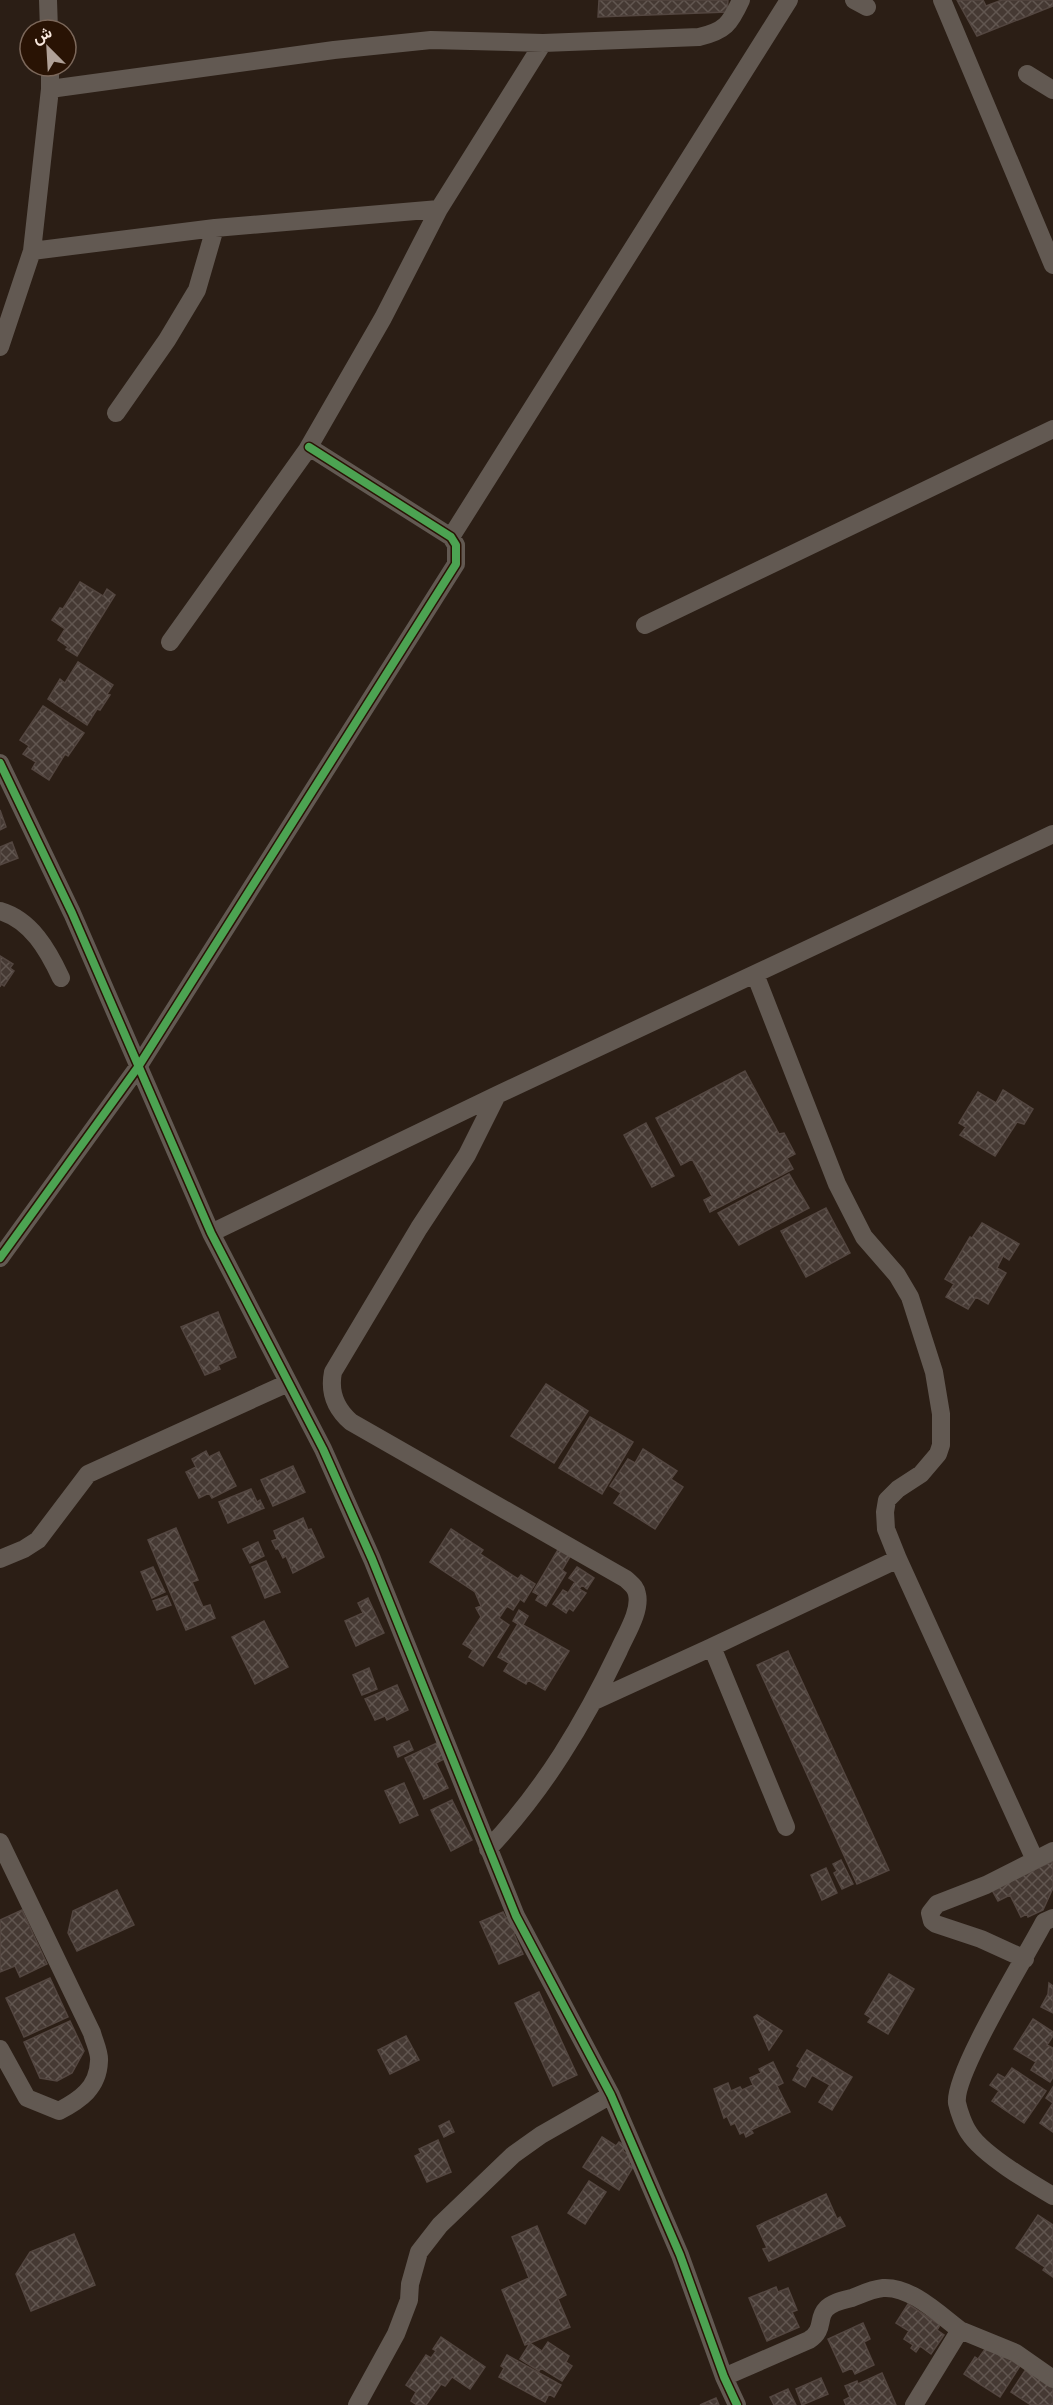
<svg xmlns="http://www.w3.org/2000/svg" width="1053" height="2405" viewBox="0 0 1053 2405" font-family="'Open Sans',Vazirmatn,sans-serif">
<style>
.building{fill:url(#building-cross-hatch);stroke:#534640;stroke-width:1.5}
.lines{fill:none;stroke-linecap:round;stroke-linejoin:round}
.minor{stroke:#625952;stroke-width:18}
.cycleway-casing{stroke:#291304;stroke-width:11}
.cycleway{stroke:#4ca352;stroke-width:8}
</style>
<defs>
<pattern id="building-cross-hatch" width="8" height="8" patternUnits="userSpaceOnUse" patternTransform="scale(1.5)"><rect width="8" height="8" fill="#453933"/><path d="M0 0l8 8M0 8l8-8" fill="none" stroke="#615650"/></pattern>
</defs>
<rect width="100%" height="100%" fill="#2b1e15"/>
<path class="building" d="M599,0H728L727,12L598,17Z
M957,0H983L986,6L1002,0H1053V6L977,36Z
M80,582L103,596L107,589L115,595L77,656L66,649L68,647L58,640L65,629L52,620L60,608L63,609Z
M78,662L113,685L107,694L110,695L100,710L97,709L87,725L48,699L60,679L65,683Z
M43,706L84,733L68,756L65,754L49,780L32,769L36,762L23,754L29,746L20,740Z
M0,810L6,827L0,830Z
M12,842L18,858L0,865V847Z
M0,956L13,964L10,968L14,971L4,986L1,984L0,987Z
M745,1071L779,1134L784,1133L795,1154L787,1158L793,1169L710,1212L704,1200L712,1196L692,1159L681,1165L656,1118Z
M1003,1090L1033,1109L1024,1124L1017,1122L995,1156L960,1135L966,1127L959,1123L978,1092L996,1103Z
M646,1123L674,1176L652,1187L624,1135Z
M789,1174L809,1208L739,1245L718,1213Z
M826,1208L850,1253L806,1277L781,1231Z
M982,1223L1019,1244L1009,1260L1003,1256L997,1268L1006,1273L988,1304L976,1297L968,1309L946,1297L954,1284L945,1279L970,1237L972,1238Z
M218,1312L236,1357L218,1365L220,1369L205,1375L181,1327Z
M546,1384L588,1411L554,1463L511,1436Z
M590,1417L633,1442L602,1494L559,1468Z
M643,1449L677,1471L671,1479L683,1487L655,1529L614,1503L621,1493L610,1486L628,1459L635,1463Z
M206,1451L209,1457L219,1452L236,1486L212,1498L209,1493L199,1498L186,1472L196,1467L192,1459Z
M293,1466L305,1492L273,1506L261,1480Z
M251,1489L257,1502L260,1500L264,1508L228,1523L219,1502Z
M303,1518L308,1530L311,1529L324,1557L293,1573L286,1556L283,1558L278,1548L276,1549L272,1541L277,1539L274,1531Z
M176,1528L198,1580L192,1582L203,1607L210,1605L215,1618L186,1630L148,1540Z
M451,1529L483,1550L480,1554L518,1579L521,1575L535,1584L524,1602L520,1599L513,1610L507,1606L499,1618L509,1625L483,1666L469,1657L473,1650L463,1644L481,1617L476,1608L481,1606L475,1592L430,1562Z
M258,1542L264,1556L250,1563L243,1549Z
M559,1548L571,1555L562,1570L566,1573L546,1606L536,1600L539,1595L533,1592Z
M266,1561L280,1592L265,1598L252,1567Z
M153,1567L165,1592L152,1598L141,1572Z
M577,1567L594,1578L587,1589L582,1585L579,1589L586,1593L573,1611L569,1608L566,1613L553,1604L563,1590L568,1593L575,1582L569,1578Z
M167,1596L171,1605L157,1610L153,1601Z
M368,1598L384,1633L356,1646L345,1621L363,1613L358,1603Z
M519,1610L528,1616L523,1625L569,1651L545,1690L528,1680L526,1684L504,1671L509,1663L498,1657L518,1624L513,1621Z
M264,1621L288,1667L255,1684L232,1637Z
M788,1651L889,1870L857,1884L757,1665Z
M369,1668L377,1689L362,1695L353,1675Z
M397,1685L408,1710L387,1720L385,1716L375,1720L365,1699Z
M409,1741L413,1750L398,1757L394,1747Z
M439,1742L446,1758L436,1763L448,1788L424,1799L405,1758Z
M404,1783L418,1815L400,1823L385,1791Z
M452,1800L472,1840L451,1851L431,1810Z
M841,1860L853,1884L842,1889L834,1873L837,1871L833,1864Z
M1053,1861V1888L1043,1910L1028,1917L1027,1914L1021,1917L1010,1895L998,1901L992,1890Z
M826,1868L837,1893L822,1900L811,1875Z
M117,1890L134,1925L77,1951L68,1933L73,1911Z
M22,1910L47,1964L20,1977L15,1966L0,1972V1920Z
M503,1912L506,1918L511,1916L518,1931L514,1934L523,1954L499,1964L480,1922Z
M889,1974L914,1989L888,2034L868,2022L871,2018L865,2014Z
M50,1978L68,2017L24,2037L6,1998Z
M1049,1983L1053,1986V2013L1041,2007L1048,1994Z
M539,1992L577,2075L553,2086L515,2003Z
M757,2015L782,2031L769,2050L754,2017Z
M1033,2019L1053,2032V2036L1047,2045L1053,2048V2077L1050,2082L1031,2070L1036,2062L1014,2049Z
M70,2021L84,2051L72,2073L57,2081L40,2078L24,2042Z
M406,2036L419,2060L390,2074L378,2050Z
M807,2050L852,2077L832,2110L819,2102L830,2085L812,2075L805,2087L793,2080L800,2068L797,2066Z
M773,2062L783,2083L777,2086L790,2112L751,2130L753,2133L746,2137L744,2132L740,2134L735,2123L731,2125L727,2116L724,2118L714,2089L728,2083L731,2091L740,2087L742,2090L753,2085L750,2078L761,2073L759,2069Z
M1012,2068L1046,2091L1024,2123L992,2101L999,2091L990,2085L998,2074L1005,2078Z
M1053,2087V2103L1046,2098Z
M1053,2103V2132L1040,2123Z
M449,2121L454,2132L444,2137L439,2126Z
M602,2137L616,2146L619,2142L626,2146L623,2151L633,2158L629,2164L633,2167L619,2190L583,2167Z
M438,2140L451,2172L427,2182L415,2156L421,2153L419,2149Z
M589,2181L606,2192L585,2224L568,2213Z
M826,2194L837,2219L840,2217L845,2226L769,2261L763,2249L767,2248L757,2226Z
M1038,2215L1053,2225V2277L1043,2270L1045,2267L1016,2248Z
M537,2226L566,2295L558,2299L570,2327L525,2345L502,2290L529,2278L512,2237Z
M74,2234L95,2285L31,2311L16,2274L30,2252Z
M776,2287L778,2292L788,2288L797,2310L792,2312L799,2327L767,2341L749,2298Z
M908,2304L940,2325L937,2330L944,2335L931,2354L920,2346L916,2352L911,2348L913,2345L904,2339L909,2331L896,2323Z
M863,2323L870,2339L864,2342L874,2365L855,2374L852,2368L843,2372L828,2339Z
M441,2337L485,2367L470,2389L452,2377L445,2386L441,2384L426,2405H417L411,2401L416,2392L406,2385L426,2355L431,2358L436,2351L433,2349Z
M548,2342L569,2356L566,2362L572,2366L562,2381L541,2368L539,2371L520,2359L530,2343L542,2351Z
M988,2345L1020,2366L1000,2397L964,2374L975,2357L978,2359Z
M507,2355L561,2385L554,2397L549,2394L545,2402L499,2377L504,2368L501,2366Z
M1028,2366L1053,2382V2405H1031L1011,2392Z
M882,2373L896,2405H846L844,2400L850,2397L845,2386L857,2381L858,2384Z
M821,2378L828,2394L802,2405L796,2389Z
M788,2389L796,2405H774L770,2397Z
M716,2398L719,2405H700Z"/>
<g class="lines">
<path class="minor" d="M48,0L49,30
M854,0L867,7
M942,0L1053,265
M1027,74L1053,90
M50,89L334,50L431,40L543,43L699,37C725,31 730,24 741,0
M32,251L215,228L439,209
M0,347L32,251L50,89V66
M116,413L167,340L197,290L215,228
M451,537L789,0
M645,625L1053,429
M170,642L307,450L383,318L439,209L543,43
M0,763L72,913L211,1233L323,1449L372,1559L516,1916L611,2095L680,2255L724,2377L737,2405
M0,911C31,920 48,950 61,978
M755,974L837,1184L864,1237L897,1275L910,1297L934,1372L941,1414V1445L938,1454L921,1474L898,1489L887,1500L885,1512L886,1529L898,1559L1035,1860
M211,1233L497,1095L1053,834
M0,1258L138,1067L456,564V545L451,537L309,447
M0,1559L24,1549L38,1540L88,1474L288,1383
M594,1701L712,1647
M786,1827L712,1647L898,1559
M0,1842L92,2033C94,2041 100,2053 99,2061C98,2088 80,2100 59,2111L27,2098L0,2049
M488,1849C544,1790 584,1723 619,1650C626,1634 641,1611 637,1594C636,1587 631,1584 626,1579L351,1422C336,1409 329,1392 333,1372L419,1228L467,1155L497,1095
M1053,1918L1044,1922C1027,1955 953,2074 957,2103C959,2112 964,2126 969,2133C983,2155 1029,2182 1053,2196
M1025,1959L981,1939L936,1924L932,1921L930,1913L937,1904L986,1885L1053,1851
M724,2377L809,2340C825,2330 817,2318 826,2309C832,2302 844,2300 852,2298C862,2294 872,2289 883,2288C911,2286 940,2315 960,2330
M357,2405L396,2334L409,2300L410,2284L419,2252L440,2225L513,2155L541,2135L611,2095
M914,2405L960,2330L1016,2353L1053,2379"/>
<g class="cycleway-casing">
<path id="cycleway" d="M0,763L72,913L211,1233L323,1449L372,1559L516,1916L611,2095L680,2255L724,2377L737,2405
M0,1258L138,1067L456,564V545L451,537L309,447"/>
</g>
<use href="#cycleway" class="cycleway"/>
</g>
<g transform="translate(48 48) rotate(336)"><circle r="28" fill="#291304" stroke="#7c685b" stroke-width="1.5"/>
<path d="M0-4.5L10 22L0 15L-10 22Z" fill="#b0a198"/>
<text y="-9" font-size="16" font-weight="bold" text-anchor="middle" fill="#f8e8de">ش</text>
</g>
</svg>
